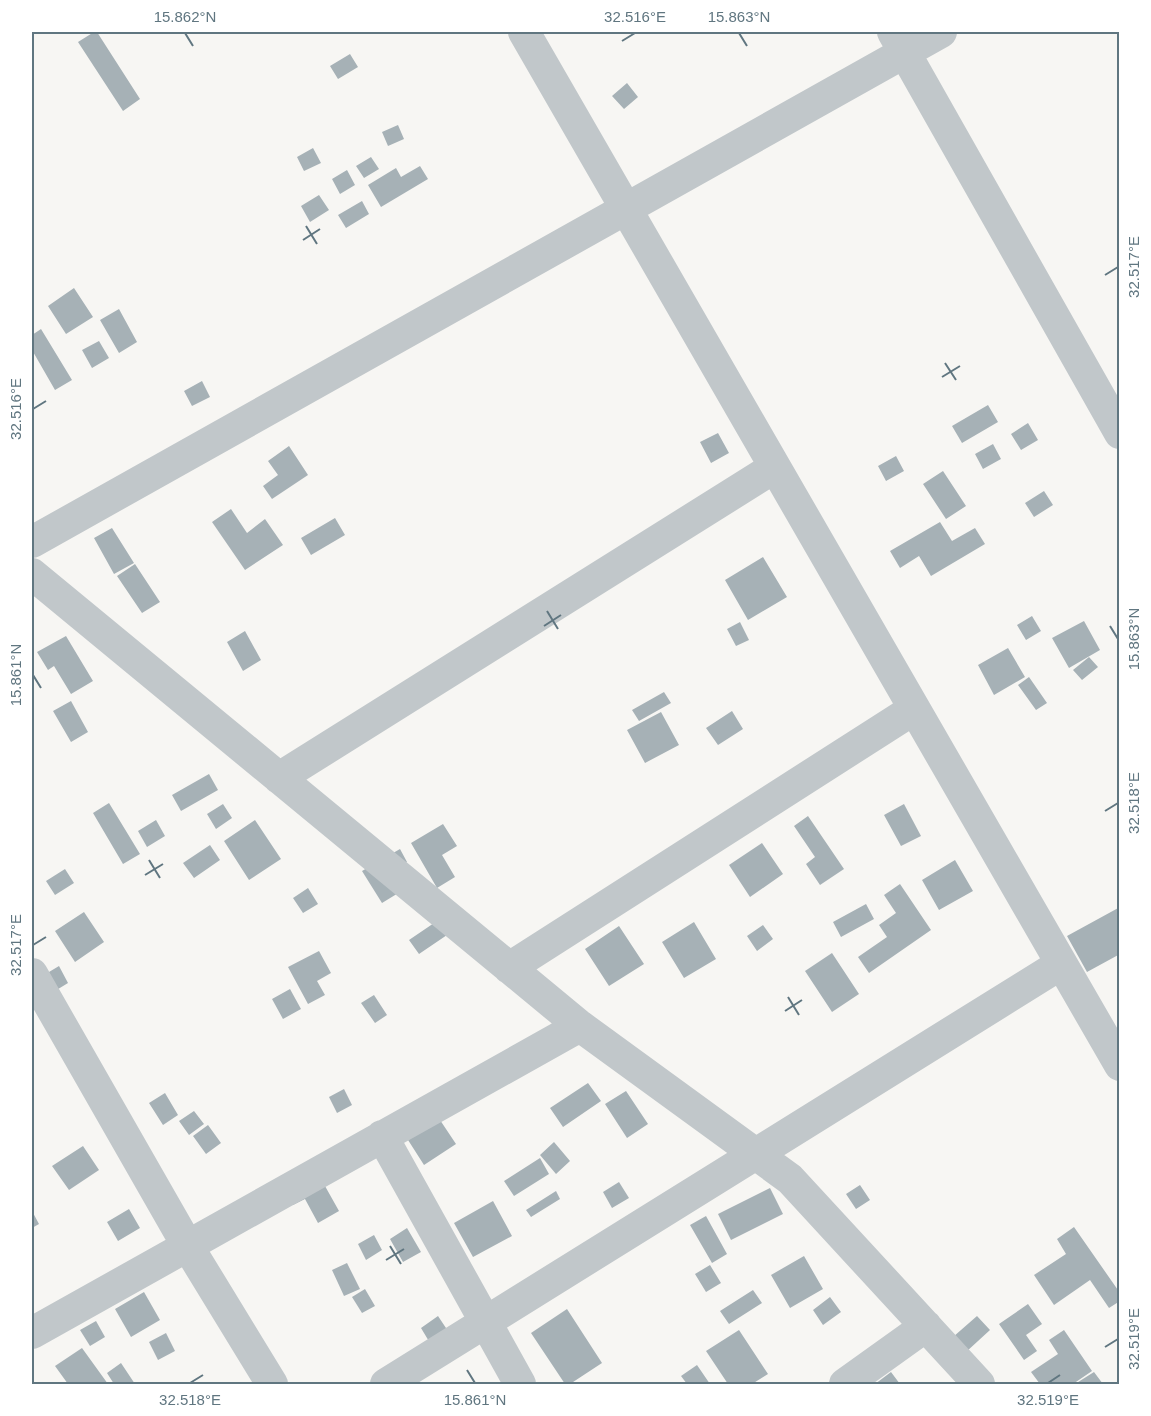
<svg xmlns="http://www.w3.org/2000/svg" width="1151" height="1416" viewBox="0 0 1151 1416" font-family="Helvetica,sans-serif">
<style>
.building{fill:#a6b1b6}
.lines{fill:none;stroke-linecap:round;stroke-linejoin:round}
.street{stroke:#c1c7ca;stroke-width:32}
.ticks{fill:none;stroke:#607680;stroke-width:2}
.neatline{fill:none;stroke:#607680;stroke-width:2}
.ticks-label{font-size:15px;text-anchor:middle;fill:#607680}
</style>
<rect width="100%" height="100%" fill="#f7f6f3"/>
<path class="building" d="M94,32H97L140,99L123,111L78,42Z
M350,54L358,67L338,79L330,66Z
M627,83L638,97L624,109L612,96Z
M398,125L404,139L388,146L382,132Z
M313,148L321,163L304,171L297,157Z
M371,157L379,169L364,178L356,166Z
M420,166L428,179L381,207L368,185L396,168L401,177Z
M347,170L355,185L340,194L332,179Z
M319,195L329,210L310,222L301,206Z
M362,201L369,214L346,228L338,215Z
M74,288L93,317L66,334L48,306Z
M119,309L137,342L119,353L100,320Z
M41,329L72,380L55,390L32,350V335Z
M99,341L109,358L92,368L82,350Z
M202,381L210,397L192,406L184,391Z
M988,405L998,422L962,443L952,426Z
M1028,423L1038,440L1021,450L1011,434Z
M718,433L729,453L711,463L700,442Z
M993,444L1001,459L983,469L975,454Z
M289,446L308,475L272,499L263,486L278,475L268,461Z
M896,456L904,471L886,481L878,466Z
M943,471L966,506L946,519L923,484Z
M1044,491L1053,505L1034,517L1025,503Z
M231,509L247,533L265,519L283,545L245,570L212,522Z
M335,518L345,535L311,555L301,538Z
M940,522L952,541L975,528L985,544L931,576L919,556L900,568L890,551Z
M112,528L134,563L114,574L94,538Z
M763,557L787,597L748,620L725,580Z
M135,564L160,602L142,613L117,576Z
M1032,616L1041,631L1026,640L1017,625Z
M1084,621L1100,650L1069,668L1052,638Z
M740,622L749,640L736,646L727,629Z
M245,631L261,660L243,671L227,642Z
M66,636L93,681L71,694L54,666L48,670L37,652Z
M1008,648L1025,677L994,695L978,665Z
M1089,657L1098,667L1082,680L1073,670Z
M1029,677L1047,703L1036,710L1018,685Z
M664,692L671,703L639,721L632,710Z
M71,701L88,732L71,742L53,711Z
M732,711L743,729L718,745L706,728Z
M661,712L679,745L645,763L627,730Z
M209,774L218,790L181,811L172,795Z
M109,803L140,854L123,864L93,813Z
M223,804L232,818L216,829L207,814Z
M904,804L921,836L901,846L884,815Z
M808,816L844,869L820,885L806,864L815,857L794,826Z
M156,820L165,836L147,847L138,831Z
M255,820L281,859L249,880L224,841Z
M443,824L457,846L442,855L455,877L437,888L411,843Z
M762,843L783,874L750,897L729,865Z
M210,845L220,860L194,878L183,863Z
M400,849L407,862L389,873L400,892L382,903L362,871Z
M955,860L973,891L939,910L922,880Z
M65,869L74,883L55,895L46,881Z
M900,884L931,930L869,973L858,957L887,937L879,925L896,913L884,895Z
M308,888L318,904L303,913L293,898Z
M866,904L874,919L841,937L833,922Z
M1120,907V954L1087,972L1067,936Z
M84,912L104,942L75,962L55,931Z
M437,921L447,935L419,954L409,940Z
M694,922L716,959L684,978L662,942Z
M763,925L773,939L757,951L747,936Z
M619,926L644,964L609,986L585,949Z
M319,951L331,973L317,981L325,995L308,1004L288,967Z
M832,953L859,994L832,1012L805,971Z
M59,966L68,983L32,1005L44,975Z
M290,989L301,1009L283,1019L272,999Z
M374,995L387,1015L375,1023L361,1003Z
M588,1083L601,1101L563,1127L550,1108Z
M344,1089L352,1105L337,1113L329,1097Z
M626,1091L648,1124L627,1138L605,1104Z
M165,1093L178,1115L163,1125L149,1103Z
M432,1108L456,1144L424,1165L401,1129Z
M194,1111L204,1124L189,1135L179,1121Z
M208,1125L221,1143L206,1154L193,1136Z
M554,1142L570,1161L556,1174L540,1155Z
M83,1146L99,1170L69,1190L52,1166Z
M540,1158L549,1174L514,1196L504,1181Z
M316,1170L339,1211L318,1223L305,1199L293,1205L284,1189Z
M619,1182L629,1198L612,1208L603,1192Z
M860,1185L870,1200L856,1209L846,1194Z
M770,1188L783,1214L731,1240L718,1214Z
M556,1191L560,1199L531,1217L526,1210Z
M493,1201L512,1236L473,1257L454,1223Z
M129,1209L140,1228L118,1241L107,1222Z
M32,1211L39,1224L32,1228Z
M706,1216L727,1254L712,1263L690,1225Z
M1074,1227L1120,1293V1301L1109,1308L1090,1280L1054,1305L1034,1275L1066,1254L1057,1239Z
M407,1228L421,1252L403,1262L390,1239Z
M374,1235L382,1250L366,1260L358,1244Z
M804,1256L823,1289L790,1308L771,1275Z
M347,1263L360,1289L344,1296L332,1270Z
M710,1265L721,1283L706,1292L695,1274Z
M365,1289L375,1306L362,1313L352,1297Z
M753,1290L762,1303L729,1324L720,1311Z
M144,1292L160,1320L131,1337L115,1309Z
M830,1297L841,1312L823,1325L813,1310Z
M1028,1304L1042,1324L1026,1335L1037,1351L1024,1360L999,1324Z
M567,1309L602,1363L570,1384H565L531,1333Z
M438,1316L448,1331L430,1343L421,1328Z
M977,1316L990,1330L966,1352L953,1337Z
M96,1321L105,1337L90,1346L80,1330Z
M739,1330L768,1374L752,1384H728L706,1351Z
M1064,1330L1092,1371L1073,1384H1040L1031,1372L1058,1354L1049,1340Z
M166,1333L175,1351L158,1360L149,1342Z
M82,1348L108,1384H68L55,1366Z
M121,1363L135,1384H114L107,1373Z
M697,1365L710,1384H687L681,1376Z
M891,1372L900,1384H875Z
M1094,1372L1103,1384H1075Z"/>
<g class="lines">
<path class="street" d="M524,32L1120,1065
M893,32L1120,433
M32,542L941,32
M32,574L580,1026L790,1179L979,1384
M279,778L775,467
M509,968L914,709
M32,974L187,1245L272,1384
M382,1136L520,1384
M32,1333L580,1026
M386,1384L1061,964
M845,1384L926,1326"/>
</g>
<path class="ticks" d="M185,33L193,46M739,33L747,46M622,41L635,33M306,226L317,244M303,240L320,229M1105,275L1118,267M945,363L956,380M942,377L960,366M33,409L46,401M547,611L558,629M544,626L561,615M1110,626L1118,639M33,675L41,688M1105,811L1118,803M149,860L160,878M145,875L163,864M33,945L46,937M788,997L799,1015M785,1011L802,1000M390,1246L401,1264M386,1260L404,1249M1105,1347L1118,1339M467,1370L475,1383M190,1383L203,1375M1048,1383L1060,1375"/>
<rect width="1151" height="1416" fill="none" stroke="#ffffff" stroke-width="66"/>
<rect x="33" y="33" width="1085" height="1350" class="neatline"/>
<g class="ticks-label">
<text x="185" y="22">15.862°N</text>
<text x="635" y="22">32.516°E</text>
<text x="739" y="22">15.863°N</text>
<text transform="translate(1134 267) rotate(-90)" y="5">32.517°E</text>
<text transform="translate(16 409) rotate(-90)" y="5">32.516°E</text>
<text transform="translate(1134 639) rotate(-90)" y="5">15.863°N</text>
<text transform="translate(16 675) rotate(-90)" y="5">15.861°N</text>
<text transform="translate(1134 803) rotate(-90)" y="5">32.518°E</text>
<text transform="translate(16 945) rotate(-90)" y="5">32.517°E</text>
<text transform="translate(1134 1339) rotate(-90)" y="5">32.519°E</text>
<text x="190" y="1405">32.518°E</text>
<text x="475" y="1405">15.861°N</text>
<text x="1048" y="1405">32.519°E</text>
</g>
</svg>
